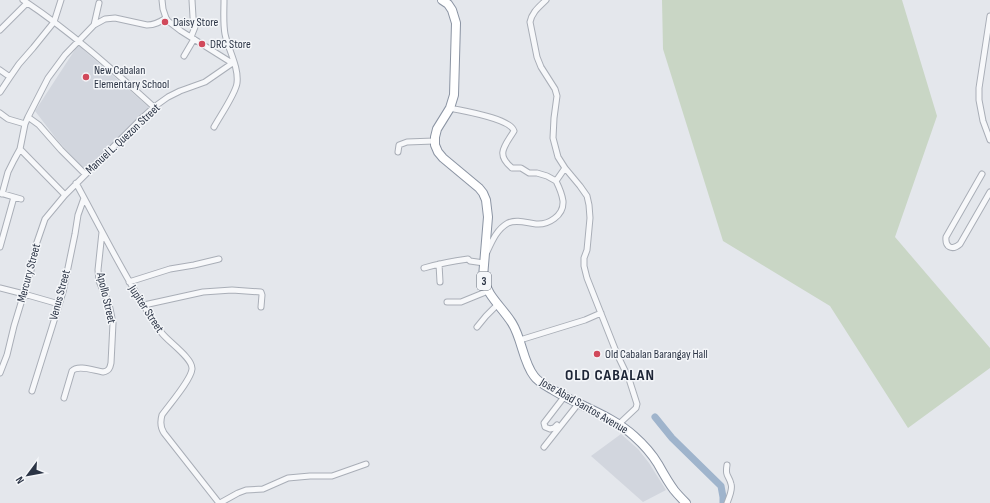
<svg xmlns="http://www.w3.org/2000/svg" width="990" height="503" viewBox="0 0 990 503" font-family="'Sofia Sans Condensed',sans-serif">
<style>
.built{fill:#d2d6de}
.green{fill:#c9d6c5}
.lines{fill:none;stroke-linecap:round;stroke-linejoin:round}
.river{stroke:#9fb4cc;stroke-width:7}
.minor-casing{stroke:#a9aeb7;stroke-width:7}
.highway-casing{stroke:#8b94a3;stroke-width:10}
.minor{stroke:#f7f8fa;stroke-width:5}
.highway{stroke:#fff;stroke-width:8}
.poi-dot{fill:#d1495b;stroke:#f4f6f9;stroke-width:1.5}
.labels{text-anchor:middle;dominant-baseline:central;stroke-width:3;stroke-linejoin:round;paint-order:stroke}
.shield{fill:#f4f6f9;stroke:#676e7b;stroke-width:1}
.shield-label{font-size:11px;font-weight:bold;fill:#2b3445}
.poi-label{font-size:12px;fill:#2b3445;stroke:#f4f6f9;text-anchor:start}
.street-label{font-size:12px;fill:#2b3445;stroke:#f4f6f9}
.district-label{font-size:16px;font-weight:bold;letter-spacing:1px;fill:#1d2536;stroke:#f4f6f9}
</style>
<rect width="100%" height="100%" fill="#e4e7ec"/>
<path class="built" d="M78,45L151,109L86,171L58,141L35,111Z
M621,434L638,449L649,463L666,490L643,502L591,456Z"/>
<path class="green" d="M662,0H902L937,116L895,237L990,348V368L908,428L830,306L723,241L663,49Z"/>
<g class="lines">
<path class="river" d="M655,417L672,438L721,486L723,497V503"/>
<g class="minor-casing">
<path id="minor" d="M23,0C70,31 112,69 154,107
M162,0L163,9L166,18L168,21L181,31L232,63
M546,0C539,7 532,12 530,22L537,57L541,67L555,89L557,96L554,118L553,138L558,157L565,168L580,186L587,196L589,205L590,218L587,250L584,258V266L587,278L617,354L629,379L637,404L636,408L619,424
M990,16L979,88V100L983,121L990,140
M94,25L99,3
M0,30L27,3
M191,37L195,27L193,17L192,0
M184,56L194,39
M0,70L10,77
M0,92L10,77L19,64L33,48L54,22L61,0
M450,108C463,111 510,118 514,131C505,146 495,154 512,168H521L529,173H537L547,176L556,181C559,187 562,194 563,201C564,216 548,225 536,224C527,223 517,219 508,223C497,229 492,241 487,252
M0,113L8,119L25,124
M28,117L39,125L61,150L85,174
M214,127C220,116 236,93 237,83C239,67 228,49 225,34C223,23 224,11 224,0
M20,149L65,195
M398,152L399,145L407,142L434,141
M982,174L946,237C945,247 952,251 960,244L990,192
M556,181L565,168
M76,183C99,225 119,266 144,306C150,315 155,324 161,332C167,341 193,358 192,369C191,380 169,405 162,415C160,422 160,427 164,433L219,503
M0,193L21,199
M2,194L8,172L14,160L20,149L25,124L28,117L48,78L65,55L94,25L105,19L115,18L147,25C155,25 160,22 166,18
M0,247L14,197
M439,264L440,282
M424,268C438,264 453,261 468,259L470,261L484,263
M129,282L170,269L194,265L219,259
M0,288L24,294L59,304
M447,302H461L488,291
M144,305L203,292L232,290L261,292L262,295L261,307
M477,327L486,316L498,304
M520,340L585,320L601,313
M0,373L7,355L14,326L32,267L36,245L45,219L65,195L143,117L154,107L168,97L180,91L205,82L234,62
M32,391L63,292L75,234L78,215L84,198
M64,398L72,371C78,364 95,371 103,372C109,371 110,368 111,363L113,323L109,304L99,281L98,270L102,232
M557,425L554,428L550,429L545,427L544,423L564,397
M544,447L578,404
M727,465C725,477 729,475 731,484C733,489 729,498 727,503
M220,503L238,493L246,490L263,489L288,478L310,476H332L366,464"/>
</g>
<g class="highway-casing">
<path id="highway" d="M442,0L448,4L452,10L456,23L454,95L450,108L437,129L435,137V145L438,152L443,158L479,188L483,193L486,200L488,217L483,277C487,296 502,307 512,323C522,339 523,362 534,376C538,382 546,386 553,390C579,406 611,415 634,436C643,444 652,454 658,464C663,473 668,482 674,490C678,495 682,499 686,503"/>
</g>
<use href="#minor" class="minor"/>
<use href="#highway" class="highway"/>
</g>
<g class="poi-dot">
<circle cx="165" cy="22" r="4"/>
<circle cx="202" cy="44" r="4"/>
<circle cx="86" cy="77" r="4"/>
<circle cx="597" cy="354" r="4"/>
</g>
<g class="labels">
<rect class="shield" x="477" y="272" width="14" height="18" rx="3"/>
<g class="shield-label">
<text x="484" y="281">3</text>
</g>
<g class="poi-label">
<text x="173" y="22">Daisy Store</text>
<text x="210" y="44">DRC Store</text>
<text x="94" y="70">New Cabalan<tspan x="94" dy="14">Elementary School</tspan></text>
<text x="605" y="354">Old Cabalan Barangay Hall</text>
</g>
<g class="street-label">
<text transform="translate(123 139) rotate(-43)">Manuel L. Quezon Street</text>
<text transform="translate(29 273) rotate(-75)">Mercury Street</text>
<text transform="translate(60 295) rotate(-75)">Venus Street</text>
<text transform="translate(106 298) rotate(77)">Apollo Street</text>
<text transform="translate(146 309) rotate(57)">Jupiter Street</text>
<text transform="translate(584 406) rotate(30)">Jose Abad Santos Avenue</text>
</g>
<g class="district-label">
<text x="610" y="375">OLD CABALAN</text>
</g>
</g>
<g transform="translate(28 475) rotate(238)" stroke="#f4f6f9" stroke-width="3" paint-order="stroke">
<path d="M0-3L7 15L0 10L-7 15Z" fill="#2b3445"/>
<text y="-6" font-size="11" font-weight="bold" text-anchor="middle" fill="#2b3445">N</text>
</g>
</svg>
